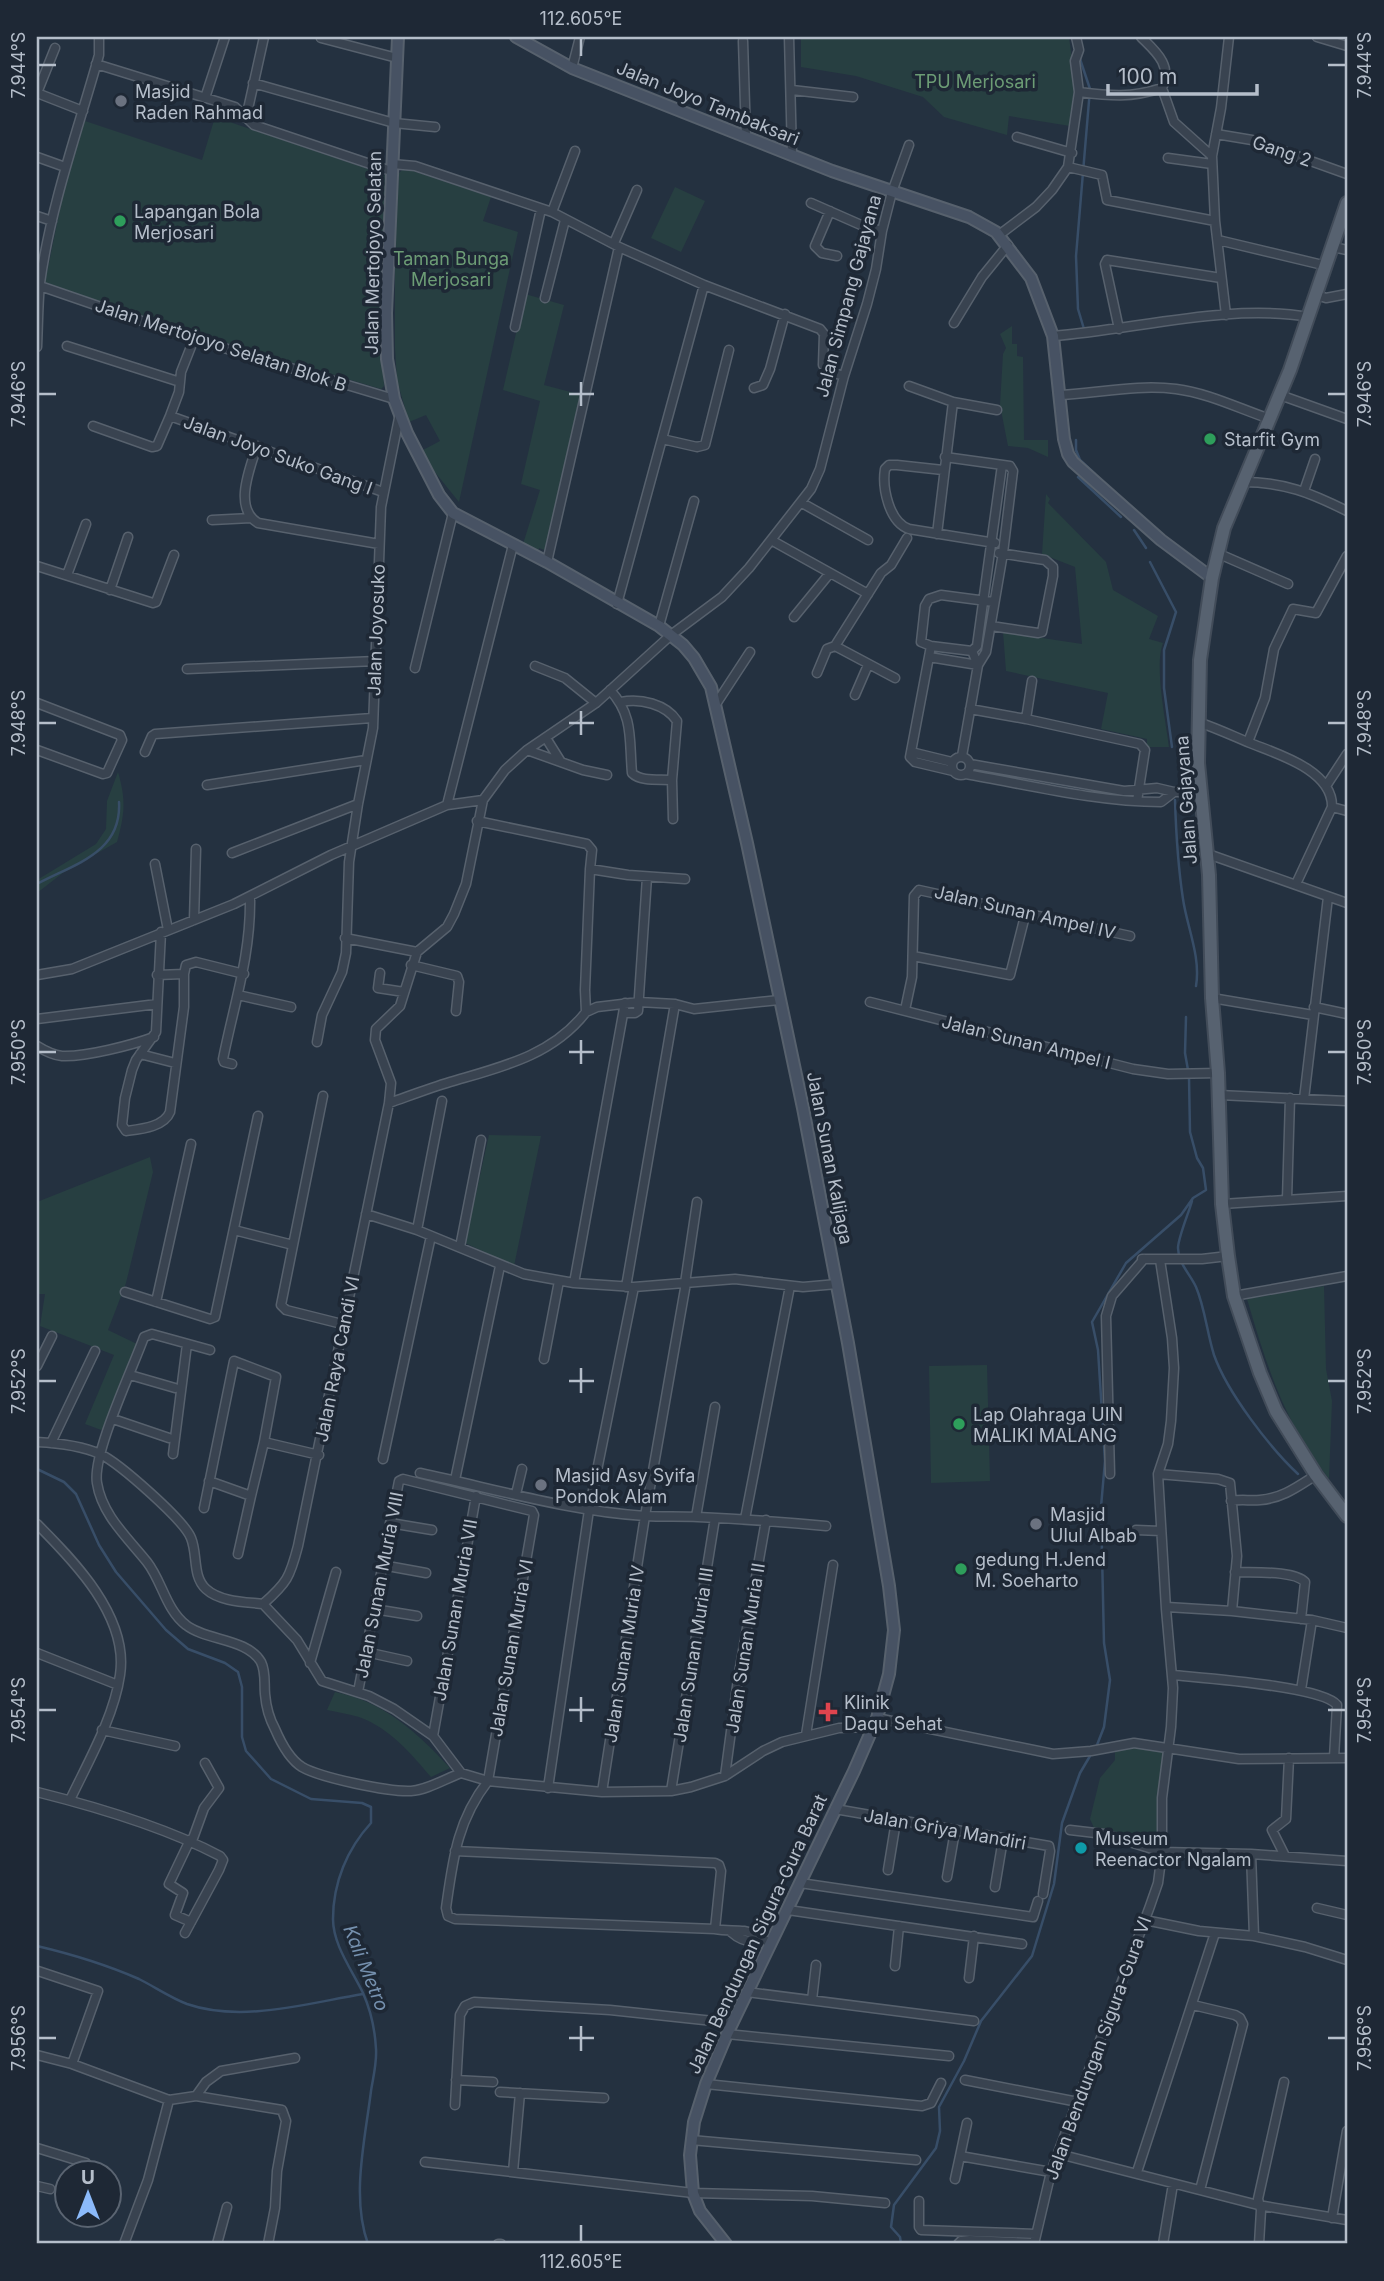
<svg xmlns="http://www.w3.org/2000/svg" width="1384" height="2281" viewBox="0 0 1384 2281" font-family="Inter,sans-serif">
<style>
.green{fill:#273f41}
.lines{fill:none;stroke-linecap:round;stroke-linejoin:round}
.stream{stroke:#384e68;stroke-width:2.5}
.minor-casing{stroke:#57616d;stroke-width:11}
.secondary-casing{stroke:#57616d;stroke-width:14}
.primary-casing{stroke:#424c59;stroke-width:16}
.minor{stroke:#394350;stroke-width:8}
.secondary{stroke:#475263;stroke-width:10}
.primary{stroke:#576270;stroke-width:12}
.ticks{fill:none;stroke:#b5beca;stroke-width:2.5}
.worship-dot{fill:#6b7280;stroke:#1e2835;stroke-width:2.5}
.leisure-dot{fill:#2e9e5b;stroke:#1e2835;stroke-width:2.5}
.health-dot{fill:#e0444e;stroke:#1e2835;stroke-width:2.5}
.culture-dot{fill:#0f9aa8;stroke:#1e2835;stroke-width:2.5}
.labels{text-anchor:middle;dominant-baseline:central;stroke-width:7;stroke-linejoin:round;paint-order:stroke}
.park-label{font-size:18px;fill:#6c9c75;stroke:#1e2835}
.poi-label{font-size:18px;fill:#b5beca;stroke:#1e2835;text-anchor:start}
.street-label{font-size:18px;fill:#b5beca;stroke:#1e2835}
.water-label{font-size:19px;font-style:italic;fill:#7590ae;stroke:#1e2835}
.neatline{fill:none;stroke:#b5beca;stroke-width:2.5}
.ticks-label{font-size:18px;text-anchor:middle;fill:#b5beca}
</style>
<rect width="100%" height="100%" fill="#243140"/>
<path class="green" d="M801,37H1069L1075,81L1070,126L1009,116L1007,135L944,117L923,97L856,76L801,67Z
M215,117L386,175L381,316L384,386L381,389L146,319L45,282L66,180L85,121L202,160Z
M402,170L413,171L491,197L483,221L518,232L459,502L434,471L423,450L440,441L426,415L409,422L397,380L395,348V250L399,173Z
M675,187L705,201L681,252L651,238Z
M525,294L564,305L544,385L582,395L547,551L539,548L538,552L523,544L540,490L521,484L540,401L503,390Z
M1012,326V344H1017V356L1023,357L1024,440H1048V457L1028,448L1008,446L1000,405L1003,354L1006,348L1000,334Z
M1046,494L1050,499L1048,503L1106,562L1113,590L1158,616L1149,639L1163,643C1154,666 1166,722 1169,747H1147V739L1101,729L1108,693L1006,671L1003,632L1082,644L1075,567L1042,554Z
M118,772C126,800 125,813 117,842L64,872L37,893V880L96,844L106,829L107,801Z
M489,1135L541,1136L514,1266L465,1243Z
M150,1157L153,1172L126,1283L108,1330L137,1344L104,1431L85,1424L114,1355L40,1326L45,1294H37V1202Z
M1324,1286L1326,1369L1332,1401L1329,1479C1284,1422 1267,1367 1247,1299Z
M987,1365L990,1481L931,1483L929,1366Z
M335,1692C383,1701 418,1733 450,1768L431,1777C411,1754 390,1728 359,1717C349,1714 337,1712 327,1710Z
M1131,1745L1164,1751L1159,1797V1846L1157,1847L1095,1830L1090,1819L1100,1778L1115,1760V1750Z"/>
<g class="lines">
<path class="stream" d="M1072,37L1076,50
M1079,56L1090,89L1076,256L1078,309L1084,329
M1076,450L1080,460L1095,474
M1076,451V440
M1078,477L1121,517
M1134,530L1146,548
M1150,562L1176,612L1164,650V688L1172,747
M1175,800C1176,833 1178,866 1183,899C1187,927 1201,957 1196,986
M37,884C74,864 122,853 119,802
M1186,1017L1185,1053L1188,1070
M1192,1201C1189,1212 1178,1238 1178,1248C1178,1263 1190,1274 1196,1287C1205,1308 1207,1333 1214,1355C1227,1392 1270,1448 1298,1474
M37,1469L64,1482L76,1494L99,1545L116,1572L166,1630L188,1649L225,1663L238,1672L242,1687V1737L246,1751L271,1779L311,1799L362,1803L371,1807V1823C347,1849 333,1883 333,1919C333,1945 352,1970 363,1993C371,2011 375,2030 376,2049C377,2063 373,2078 371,2091C365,2140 351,2197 368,2244
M1097,1745L1104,1727L1110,1680L1104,1643L1101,1507L1105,1461L1098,1350L1092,1322L1126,1263L1181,1215L1193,1198L1206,1190L1203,1168L1197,1158L1190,1132L1189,1077
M37,1946C71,1954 107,1965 139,1979C155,1987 171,1998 187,2004C242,2023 308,2003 363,1994
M901,2244L900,2237L891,2227L894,2205L936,2148L940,2131L939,2107L964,2061L981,2021L1032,1956L1054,1884L1062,1823L1080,1773L1090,1756"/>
<g class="minor-casing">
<path id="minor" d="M789,37L792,155
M1141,37C1155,51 1173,65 1162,88L1174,122L1212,156
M1317,37L1347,46
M321,38L397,58
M743,41L746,137
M96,64L235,107L254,125L391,171
M572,68L580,37
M253,83L394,123L435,127
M792,90L853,97
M1079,92C1111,96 1131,98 1162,88
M37,93L83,111
M37,93L55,48
M205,98L225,37
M246,118L264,37
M1216,134L1252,140L1347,174
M1017,137L1072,153
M37,157L65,167
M1168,158L1212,164
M392,164L415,166L552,212L619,247L704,285L820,329L824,334L823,365L830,372L844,376
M1068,167L1102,175L1107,200L1215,221
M811,203L861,225L882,231
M830,211L815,246L822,253L837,256
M552,212L575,151
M37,216L52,221
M999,235L1036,207L1052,190L1068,167L1079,92L1075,61L1079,50L1076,37
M1218,240L1327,266
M614,243L637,190
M1333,247L1347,250
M40,286L194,339L394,399
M1316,295L1326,298L1347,294
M545,298L565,220
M1226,315L1215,221L1212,156L1221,108L1229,37
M954,323L982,277L1008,245
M515,327L541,209
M1119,329L1105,264L1107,260L1221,278
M1053,336C1134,330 1228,303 1309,317
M67,346L180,382
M37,347C38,325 38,304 40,283C51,204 78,130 99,55V37
M909,386L953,402L997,410
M754,388L763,385L770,369L785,314
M1061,395C1099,393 1138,384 1176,389C1208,393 1240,409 1270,419
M1280,395L1347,419
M170,416L383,492
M93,426L152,447L157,446L170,416L179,392L181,372L194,339
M662,439L697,447L705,445L729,350
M257,446C250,468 233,508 258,523L379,544
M943,470L897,465H889L885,469C882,488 889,522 909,529L995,543
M1243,482C1284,482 1311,493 1347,511
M1304,491L1315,459
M802,503L868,540
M212,520L251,518
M937,534L953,402
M771,540L868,594
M1217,553L1288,584
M547,562L619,247
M37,566L153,603L156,602L174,555
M67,575L86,524
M110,590L128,537
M617,604L704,285
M794,617L830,573
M659,626L694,501
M991,626L1038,633L1042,632L1053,576V567L1045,560L999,553
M835,646L895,678
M931,646L972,651L977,646L1002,465
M929,657L978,665L986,652L1003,553L1013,471L1010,466L945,457
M535,666L565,678L596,703
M415,668L453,513
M187,669L376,661
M817,673L827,649L835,646L881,573L891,565L907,538
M610,690C634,716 629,740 632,773C641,782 659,779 672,780
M855,695L868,665
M621,702C640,698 666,704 677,721L672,780L673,819
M37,703L120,735L122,740L107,773L103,774L37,750
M716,704L750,652
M970,709L1026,719L1140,744L1145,750L1137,801
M1026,719L1032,681
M1198,722C1216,728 1233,736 1250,743C1277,754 1333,770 1332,807L1296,884
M546,738L561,762
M1248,742L1265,698L1274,649L1293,609L1316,613L1347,556
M527,750L583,770L607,775
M145,752L152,736L155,734L372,718
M911,752L952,762
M962,756L978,665L972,651
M952 766a9 9 0 1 1 18 0a9 9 0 1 1-18 0Z
M970,764L1124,791L1157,788L1174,792H1201
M953,771L915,762L910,757L931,646L921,642L925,606L929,599L941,595L994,602
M966,774C1029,785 1097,802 1161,802L1174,792
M207,785L366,760
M1326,786L1347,754
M447,805L513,545
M1332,807L1347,811
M477,821L587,844L592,850L590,869
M232,853L358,804
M1208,854L1347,903
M155,864L168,930
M194,920L196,849
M345,938L417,952
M913,956L1010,975L1026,912
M411,965L457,976L459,982L456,1011
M380,973L378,988L404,992
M184,974L186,965L196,962L244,974
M37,975L72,969L234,904L331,855L447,805L483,800
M157,975L184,974V1007L170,1112C164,1127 141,1129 126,1131L122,1125L125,1098L132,1070L136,1060L156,1032L161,932
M238,995L291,1007
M1212,998L1313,1015
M870,1002L1133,1069L1168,1074L1218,1073
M1314,1007L1347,1014
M905,1010L912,977L914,896L919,890L1130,936
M586,1012L585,990L590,869L628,875L685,879
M586,1012L597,1007L639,1002L675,1004L694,1009L779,1000
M624,1013H635L638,1011L647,877
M37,1019L157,1004
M317,1042L322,1015L342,972L346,953L349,862L358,804L373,728L381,507L400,413
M37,1046C45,1051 53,1055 62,1056C86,1057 132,1045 154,1037
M140,1054L175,1063
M232,1064L224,1062L223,1059C234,1004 251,955 250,898
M1219,1095L1347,1101
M323,1096L281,1305L286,1310L342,1324
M1304,1099L1328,897
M389,1103C409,1096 430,1088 450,1082C501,1067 552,1056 586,1012
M1287,1199L1290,1098
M1222,1204L1347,1196
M366,1214L417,1230L524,1274L574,1283L634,1287L735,1279L803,1287L837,1284
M234,1230L293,1245
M417,1230L442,1101
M460,1247L481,1140
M1142,1259H1202L1228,1256
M574,1283L625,1003
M685,1283L697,1202
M626,1287L675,1004
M125,1292L210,1319L215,1317L258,1116
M1234,1296L1347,1276
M156,1302L191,1144
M210,1350L152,1334L144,1337C133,1368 92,1454 97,1483C102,1515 128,1538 147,1562C162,1581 166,1610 186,1625C206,1641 247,1638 261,1662C266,1672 264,1683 265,1694C266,1706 269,1718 275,1729C281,1743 289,1759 302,1767C321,1778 389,1792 411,1791C427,1790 445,1779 461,1773
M544,1359L559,1281
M37,1366L52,1336
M130,1375L175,1388
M113,1419L169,1438
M37,1442C57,1443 82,1446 100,1454C119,1463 184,1520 191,1538C198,1555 192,1576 206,1589C220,1602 246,1602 263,1604
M51,1443L95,1351
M173,1454L187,1344
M383,1459L431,1236
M420,1473C495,1489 568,1511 645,1516C663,1517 681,1516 698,1517C741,1519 784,1522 826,1526
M1110,1474L1106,1316L1112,1296L1144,1259
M1158,1474L1218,1479L1230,1483L1237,1556L1232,1611
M455,1480L500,1266
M209,1481L251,1496L264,1442
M516,1494L522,1469
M1231,1501C1241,1499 1250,1501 1260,1500C1283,1498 1297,1487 1316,1475
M204,1508L234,1361L276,1377L264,1442L319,1455
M696,1517L715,1407
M745,1519L790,1286
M390,1523L432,1530
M37,1524C74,1561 129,1617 120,1675C114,1717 88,1762 70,1800
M1136,1530L1161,1531
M238,1554L251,1496
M382,1565L426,1573
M1235,1572C1252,1573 1294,1570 1305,1582L1301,1619
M263,1604C287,1583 290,1577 298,1546L389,1103L391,1083L375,1040L376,1029L400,1006L417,952L447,927L454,914L466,884L483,800L505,770L527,750L596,703L671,635L722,597L749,568L811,489L820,469L844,376L867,304L876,269L882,231L892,192L909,145
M263,1604L297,1640L322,1681L369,1696L394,1709L433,1736L461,1773L488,1781L602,1792L671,1791L691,1787L725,1776L763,1751L782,1742L839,1728L872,1727
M1167,1607L1232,1611L1312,1620L1347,1628
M374,1609L417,1616
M366,1652L407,1661
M37,1653L118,1685
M310,1663L336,1572
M1173,1675C1202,1678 1322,1686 1337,1705L1334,1758
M1301,1690L1312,1620
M358,1692L399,1481L403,1479L532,1511L534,1515L488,1781C457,1821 453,1859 446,1908L448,1916L455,1919L715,1929C725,1931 734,1930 744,1931C755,1933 761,1939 770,1943
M877,1718L1053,1754L1091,1751L1134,1743L1239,1759L1347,1758
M102,1730L175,1746
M806,1735L833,1565
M433,1736L476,1496
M725,1776L738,1679L766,1520
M548,1788L589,1510L634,1287
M671,1791L715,1518
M37,1792C97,1807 165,1827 220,1856L223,1860L219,1870L185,1933
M602,1792L645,1516L686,1283
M835,1809L1049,1846L1050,1851L1043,1894
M1070,1830L1104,1834L1162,1852L1251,1854L1347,1861
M190,1840L169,1884L183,1893L175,1915L191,1922
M192,1841L204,1808L219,1788L205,1763
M455,1851L715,1863L719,1865L721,1871L715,1929
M1251,1854L1254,1936
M1285,1856L1272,1830L1286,1819L1289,1758
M888,1870L896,1821
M947,1877L955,1831
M800,1883L1033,1917L1038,1901
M995,1887L1003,1839
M1317,1908L1347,1915
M788,1910L1022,1944
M1145,1920L1199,1931L1254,1936L1305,1947L1347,1960
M731,1932C741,1941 751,1944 764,1940
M895,1966L899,1926
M38,1971L98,1991L72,2064
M969,1978L974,1936
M747,1992L974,2021
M812,2000L816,1965
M1193,2005L1235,2015L1240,2018L1243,2024L1200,2190
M727,2034L949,2056
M37,2055L72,2064L169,2100
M456,2080L493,2082
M965,2080L1078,2102
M706,2084L922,2106L931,2103L941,2083
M500,2092L604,2098
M196,2096L206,2082L221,2071L295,2058
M169,2100L196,2096L282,2110L286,2121L277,2171L275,2208L268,2244
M455,2105L460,2015L465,2006L474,2002L610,2010L732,2023
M967,2123L960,2156L1051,2172
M691,2140L916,2160
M37,2148L86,2163
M1059,2154L1258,2205L1347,2220
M425,2162L693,2193L812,2196L885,2203
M513,2172L520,2093
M1137,2172L1215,1933
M955,2179L960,2156
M37,2186L50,2189
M919,2201V2227L921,2230L1036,2234
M1332,2218L1347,2131
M124,2244L148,2180L169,2100
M217,2244L227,2207
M498,2244H501
M958,2244L961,2241L970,2240L1034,2243
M1034,2244L1051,2172L1150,1906L1158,1883L1162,1852V1798L1171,1727L1173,1688L1166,1609L1158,1474L1168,1444L1171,1421L1174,1368L1172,1338L1160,1260
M1163,2244L1173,2184
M1259,2244L1261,2210L1258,2199L1284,2082"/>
</g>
<g class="secondary-casing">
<path id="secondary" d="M398,37L386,313L387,359L394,399L407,433L439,495L453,513L547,562L659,626L683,645L694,658L711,687L747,843L803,1108L848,1343L889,1586L894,1630L889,1674L877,1718L854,1771L727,2034L706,2084L694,2122L690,2155L693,2193L700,2211L726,2244
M516,37L572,68L832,171L969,217L996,232L1031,278L1053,336L1064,439L1068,454L1073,462L1161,540L1212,578"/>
</g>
<g class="primary-casing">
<path id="primary" d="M1347,203L1290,370L1224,528L1212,578L1200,660L1198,763L1209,875L1212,998L1218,1073L1222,1204L1228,1256L1234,1296L1260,1373L1276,1411L1316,1475L1347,1516"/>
</g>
<use href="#minor" class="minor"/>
<use href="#secondary" class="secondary"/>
<use href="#primary" class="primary"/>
</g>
<path class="ticks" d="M581,38V56M38,65H56M1328,65H1346M581,382V406M38,394H56M569,394H594M1328,394H1346M581,711V735M38,723H56M569,723H594M1328,723H1346M581,1040V1064M38,1052H56M569,1052H594M1328,1052H1346M581,1368V1393M38,1381H56M569,1381H594M1328,1381H1346M581,1697V1722M38,1710H56M569,1710H594M1328,1710H1346M581,2026V2051M38,2038H56M569,2038H594M1328,2038H1346M581,2225V2242"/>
<g class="worship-dot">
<circle cx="121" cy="101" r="7"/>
<circle cx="541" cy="1485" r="7"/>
<circle cx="1036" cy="1524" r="7"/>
</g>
<g class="leisure-dot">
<circle cx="120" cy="221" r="7"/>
<circle cx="1210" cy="439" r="7"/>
<circle cx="959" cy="1424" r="7"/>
<circle cx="961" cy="1569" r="7"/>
</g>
<path class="health-dot" d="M824.5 1701.5h7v7h7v7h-7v7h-7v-7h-7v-7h7z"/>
<circle class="culture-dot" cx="1081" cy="1848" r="7"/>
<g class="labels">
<g class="park-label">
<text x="975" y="81">TPU Merjosari</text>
<text x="451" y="258">Taman Bunga<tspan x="451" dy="21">Merjosari</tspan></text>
</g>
<g class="poi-label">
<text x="135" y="91">Masjid<tspan x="135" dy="21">Raden Rahmad</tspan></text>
<text x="134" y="211">Lapangan Bola<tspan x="134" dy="21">Merjosari</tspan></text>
<text x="1224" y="439">Starfit Gym</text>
<text x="973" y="1414">Lap Olahraga UIN<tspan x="973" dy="21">MALIKI MALANG</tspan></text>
<text x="555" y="1475">Masjid Asy Syifa<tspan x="555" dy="21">Pondok Alam</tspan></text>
<text x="1050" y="1514">Masjid<tspan x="1050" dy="21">Ulul Albab</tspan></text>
<text x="975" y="1559">gedung H.Jend<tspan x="975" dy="21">M. Soeharto</tspan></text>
<text x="844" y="1702">Klinik<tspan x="844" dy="21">Daqu Sehat</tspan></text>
<text x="1095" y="1838">Museum<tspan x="1095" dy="21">Reenactor Ngalam</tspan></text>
</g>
<g class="street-label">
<text transform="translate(708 103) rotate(22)">Jalan Joyo Tambaksari</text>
<text transform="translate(1282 151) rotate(19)">Gang 2</text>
<text transform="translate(373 253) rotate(-89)">Jalan Mertojoyo Selatan</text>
<text transform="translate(848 296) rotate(-75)">Jalan Simpang Gajayana</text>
<text transform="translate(221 345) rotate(18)">Jalan Mertojoyo Selatan Blok B</text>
<text transform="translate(278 455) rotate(20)">Jalan Joyo Suko Gang I</text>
<text transform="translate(376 630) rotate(-88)">Jalan Joyosuko</text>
<text transform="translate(1186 800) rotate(-94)">Jalan Gajayana</text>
<text transform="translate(1025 912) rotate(13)">Jalan Sunan Ampel IV</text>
<text transform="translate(1026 1042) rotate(14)">Jalan Sunan Ampel I</text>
<text transform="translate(830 1158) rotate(79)">Jalan Sunan Kalijaga</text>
<text transform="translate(337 1359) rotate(-79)">Jalan Raya Candi VI</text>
<text transform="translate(379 1585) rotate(-79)">Jalan Sunan Muria VIII</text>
<text transform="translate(455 1610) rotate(-80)">Jalan Sunan Muria VII</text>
<text transform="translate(511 1648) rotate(-80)">Jalan Sunan Muria VI</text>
<text transform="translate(745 1648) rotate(-81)">Jalan Sunan Muria II</text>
<text transform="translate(624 1654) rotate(-81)">Jalan Sunan Muria IV</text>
<text transform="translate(693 1655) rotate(-81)">Jalan Sunan Muria III</text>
<text transform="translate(945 1829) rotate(10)">Jalan Griya Mandiri</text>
<text transform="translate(757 1934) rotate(-65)">Jalan Bendungan Sigura-Gura Barat</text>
<text transform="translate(1098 2048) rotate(-70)">Jalan Bendungan Sigura-Gura VI</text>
</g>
<g class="water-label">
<text transform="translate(366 1968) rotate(68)">Kali Metro</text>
</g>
</g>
<rect width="1384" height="2281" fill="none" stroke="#1e2835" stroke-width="77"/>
<g transform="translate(88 2194)"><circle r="33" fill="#1e2835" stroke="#5a6471" stroke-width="2"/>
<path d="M0-5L12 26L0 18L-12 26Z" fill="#8bbafa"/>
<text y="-10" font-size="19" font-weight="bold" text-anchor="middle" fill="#b5beca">U</text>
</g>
<path d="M1108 84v10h149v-10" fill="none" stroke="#b5beca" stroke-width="3.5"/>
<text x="1118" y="84" font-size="21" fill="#b5beca" stroke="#1e2835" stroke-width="5" paint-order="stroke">100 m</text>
<rect x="38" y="38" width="1308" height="2204" class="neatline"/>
<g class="ticks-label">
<text x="581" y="25">112.605°E</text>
<text transform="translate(19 65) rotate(-90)" y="6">7.944°S</text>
<text transform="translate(1365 65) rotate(-90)" y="6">7.944°S</text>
<text transform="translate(19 394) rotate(-90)" y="6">7.946°S</text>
<text transform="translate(1365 394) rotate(-90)" y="6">7.946°S</text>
<text transform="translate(19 723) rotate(-90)" y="6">7.948°S</text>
<text transform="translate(1365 723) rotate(-90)" y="6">7.948°S</text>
<text transform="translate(19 1052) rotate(-90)" y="6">7.950°S</text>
<text transform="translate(1365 1052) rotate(-90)" y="6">7.950°S</text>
<text transform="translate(19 1381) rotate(-90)" y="6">7.952°S</text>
<text transform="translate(1365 1381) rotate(-90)" y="6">7.952°S</text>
<text transform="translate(19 1710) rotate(-90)" y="6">7.954°S</text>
<text transform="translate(1365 1710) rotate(-90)" y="6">7.954°S</text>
<text transform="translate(19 2038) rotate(-90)" y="6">7.956°S</text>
<text transform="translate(1365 2038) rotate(-90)" y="6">7.956°S</text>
<text x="581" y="2268">112.605°E</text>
</g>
</svg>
